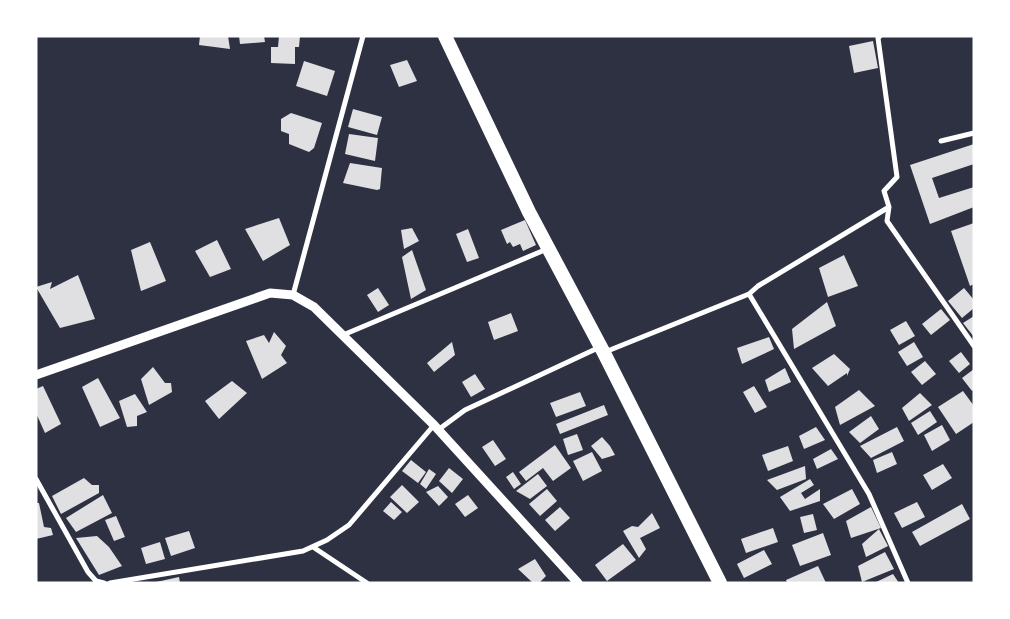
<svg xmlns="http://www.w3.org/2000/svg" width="1010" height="619" viewBox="0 0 1010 619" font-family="Literata,serif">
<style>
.building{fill:#e0e0e3}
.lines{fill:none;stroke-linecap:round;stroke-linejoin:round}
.minor{stroke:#fff;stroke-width:5}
.tertiary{stroke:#fff;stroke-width:9}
.trunk{stroke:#fff;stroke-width:14}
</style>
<rect width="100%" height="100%" fill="#2d3142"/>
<path class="building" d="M200,36H228L230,49L199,45Z
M239,36H264L265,42L240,44Z
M279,36H300L299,47H295V64L271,63V47H278Z
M873,41L878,68L854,73L849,46Z
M407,60L417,81L399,87L390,65Z
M304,61L335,71L327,96L296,86Z
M353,109L382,117L377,135L348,127Z
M291,113L322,123L314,148L309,152L289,144V134L281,131V119Z
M349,134L378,138L375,161L345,154Z
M974,144V164L932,178L939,198L974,187V207L930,224L910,165Z
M350,163L382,168L380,189L377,190L343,183Z
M279,218L290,245L263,261L245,229Z
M525,220L536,245L523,251L520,244L513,247L510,242L507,244L501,230Z
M974,223V284L970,286L951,231Z
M412,228L419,241L404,249L401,230Z
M468,229L479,258L467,262L456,234Z
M217,240L231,269L210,277L195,251Z
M150,242L166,281L141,291L131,250Z
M412,250L426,290L411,299L402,257Z
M844,255L858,286L828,297L819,268Z
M78,275L95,319L60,328L36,287L52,282L50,289Z
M378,288L389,305L378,312L367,295Z
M964,288L974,300V308L962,318L948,301Z
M827,302L836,326L794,349L792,329Z
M941,309L950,320L931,335L922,324Z
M511,313L518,331L494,340L488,322Z
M974,316V337L963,323Z
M906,321L915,336L899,345L890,330Z
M274,332L286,346L281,355L287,363L262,379L246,341L264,335L269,343Z
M769,337L774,349L742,364L737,348Z
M452,342L455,355L434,372L427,363Z
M914,342L923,357L907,366L898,352Z
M961,352L970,364L959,373L949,361Z
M834,354L850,369L847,376V373L828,386L812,368Z
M925,361L936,374L922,385L911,372Z
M153,367L165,383H171L172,392L149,405L141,379Z
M785,368L791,382L769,392L765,380Z
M974,369V389L972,391L962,378Z
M475,374L485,389L471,397L462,382Z
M98,378L120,418L100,427L82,387Z
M232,381L247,393L219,419L205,401Z
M43,386L61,424L45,433L36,413V389Z
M754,386L767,407L755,413L743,392Z
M859,390L875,406L840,425L835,407Z
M963,391L974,406V422L956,434L938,407Z
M580,392L586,406L556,417L550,403Z
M920,393L932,405L909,421L902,408Z
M135,394L147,412L137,416V426L127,427L119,401Z
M604,405L608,415L560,434L556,424Z
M930,411L937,422L918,435L911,423Z
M871,416L879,429L860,443L849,432Z
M942,425L950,440L932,451L924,435Z
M816,427L825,440L804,449L799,436Z
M897,427L904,441L871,458L860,446Z
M577,434L583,450L568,455L563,439Z
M602,437L610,446L615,455L602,459L591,446Z
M493,440L506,459L495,466L482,447Z
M555,445L571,468L553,481L543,468L526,481L519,472Z
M788,446L793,461L768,471L762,455Z
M831,449L838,459L817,469L813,459Z
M592,452L602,471L583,481L573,461Z
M892,452L897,464L877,473L873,460Z
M411,460L426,472L418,483L402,471Z
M943,464L952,478L932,490L923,475Z
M805,466L806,479L777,490L767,480Z
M449,468L463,479L452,493L439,481Z
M429,469L436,474L426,489L420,484Z
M513,472L521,484L514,489L506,477Z
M538,474L547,486L530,499L516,491Z
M84,478L92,485H99V493L61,514L52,496Z
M810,479L814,485L801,493L805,499L820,489V501L790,511L780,497Z
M402,485L419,502L407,513L390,497Z
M438,486L448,497L439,506L426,492Z
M547,489L557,501L540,516L529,504Z
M852,489L860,504L834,519L823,504Z
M103,495L112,513L76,532L66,518Z
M468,495L478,508L465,517L455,504Z
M391,502L402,512L394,520L383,511Z
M917,502L925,517L902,528L894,513Z
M36,503H39L44,527L51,528L53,535L36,539Z
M962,504L970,519L920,546L912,532Z
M560,507L570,518L555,531L545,520Z
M871,507L881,528L851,538L846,521Z
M652,513L660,528L640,538L646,549L639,558L623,531L632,526L638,527Z
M813,514L817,530L804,533L800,517Z
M116,516L125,537L114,541L105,520Z
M773,528L778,542L746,553L741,539Z
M879,529L888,546L866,557L862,544Z
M189,531L195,548L171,556L165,538Z
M823,533L831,555L800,566L792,545Z
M97,536L109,547L122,566L99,575L76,538Z
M160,542L165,559L146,564L141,548Z
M623,544L636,560L607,581L595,565Z
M764,550L772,564L744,578L737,564Z
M885,552L894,569L862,582L858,566Z
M535,559L546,576L539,583H533L518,569Z
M818,566L826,583H787L786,580Z
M893,574L899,583H874Z
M179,577L180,583H156V582Z"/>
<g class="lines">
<path class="minor" d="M880,36L878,38L897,177L884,191L889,207
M941,141L974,133
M749,294L869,494L908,583
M293,295L363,36
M343,335L547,249
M605,352L749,294L758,286L889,207L887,221L974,346
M438,430L465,410L600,347
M36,479L88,572L96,581L104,583
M313,547L367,583
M110,583L303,551L327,540L349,525L434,425"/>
<path class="tertiary" d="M36,375L270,293L293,295L314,307L434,425L578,583"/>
<path class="trunk" d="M445,36L529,212L604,353L720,583"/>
</g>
<rect width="1010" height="619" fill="none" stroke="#ffffff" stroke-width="75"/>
</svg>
